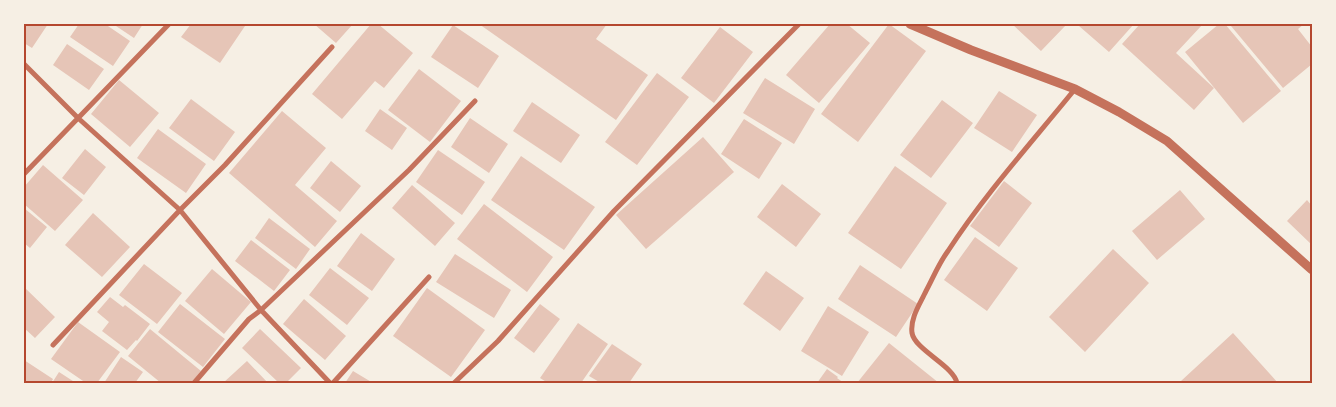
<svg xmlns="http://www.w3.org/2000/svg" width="1336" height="407" viewBox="0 0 1336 407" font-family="'Roboto Serif',serif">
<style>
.building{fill:#e6c5b7}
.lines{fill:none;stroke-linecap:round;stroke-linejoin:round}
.minor{stroke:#c5725c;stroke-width:5}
.tertiary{stroke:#c5725c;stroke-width:9}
.neatline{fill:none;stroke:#b5482f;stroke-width:2}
</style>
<rect width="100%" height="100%" fill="#f6efe4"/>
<path class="building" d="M24,24H48L32,48L24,43Z
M79,24H105L130,41L113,66L70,37Z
M113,24H143L134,38Z
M191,24H242L245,26L220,63L181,37Z
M314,24H353L336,43Z
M371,24H378L413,53L384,88L375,81L342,119L312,94Z
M479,24H607L596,39L648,75L616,120Z
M830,24H847L870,43L819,103L786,75Z
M889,24L926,51L858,142L821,114Z
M1012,24H1067L1041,51Z
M1082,24H1134L1109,52L1079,26Z
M1140,24H1203L1176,53L1214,88L1194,110L1122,44Z
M1219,24H1225L1281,91L1243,123L1185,52Z
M1234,24H1304L1298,29L1312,47V64L1283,88L1231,26Z
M453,25L499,56L478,88L431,57Z
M720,27L753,52L714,103L681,78Z
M67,44L104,69L89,90L53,65Z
M419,69L461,101L430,142L388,110Z
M657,73L689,97L637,165L605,142Z
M765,78L815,109L794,144L743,113Z
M119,80L159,113L130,147L91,114Z
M999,91L1037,115L1012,152L974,128Z
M191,99L235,132L214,161L169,128Z
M942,100L973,123L931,178L900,155Z
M532,102L580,135L561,163L513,131Z
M380,109L407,128L392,150L365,131Z
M282,111L326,148L295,185L337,221L315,247L229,173Z
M470,118L508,144L489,173L451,147Z
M744,119L782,143L759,179L721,154Z
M158,129L206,164L186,193L137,158Z
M703,137L734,172L646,249L616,215Z
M85,149L106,167L84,195L62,178Z
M438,150L485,182L462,215L416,182Z
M521,156L595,207L564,250L491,200Z
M331,161L361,186L340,212L310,188Z
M43,165L83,200L55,231L24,204V187Z
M895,166L947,203L901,269L848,233Z
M1004,181L1032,203L999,247L970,226Z
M782,184L821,214L796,247L757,217Z
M412,185L455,223L435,246L392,208Z
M1180,190L1205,219L1157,260L1132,231Z
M1307,200L1312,206V245L1287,221Z
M484,204L553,257L527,292L457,239Z
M24,208L47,227L30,248L24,243Z
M93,213L130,247L102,277L65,245Z
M269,218L310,249L296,269L255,238Z
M361,233L395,259L372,291L337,266Z
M975,237L1018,268L987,311L944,280Z
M251,240L290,270L274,291L235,261Z
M1113,249L1149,283L1085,352L1049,317Z
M455,254L511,290L494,318L436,282Z
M144,264L182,293L157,324L119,295Z
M860,265L918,304L896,337L838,299Z
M330,268L369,298L347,325L309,295Z
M212,269L251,302L224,334L185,301Z
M766,271L804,298L780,331L743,304Z
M24,287L55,317L35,338L24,328Z
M427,288L485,330L451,377L393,336Z
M110,297L123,307L125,305L150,324L137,341L136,340L127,350L102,331L109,322L97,312Z
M304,299L346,336L325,360L283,324Z
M180,304L225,339L203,367L158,332Z
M540,304L560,319L534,353L514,338Z
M828,306L869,332L842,376L801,351Z
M78,322L120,352L97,383H86L51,359Z
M578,323L608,344L581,383H548L540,378Z
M150,329L201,371L191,383H161L128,356Z
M260,329L301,368L286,383H279L242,348Z
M1233,333L1278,383H1183L1181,381Z
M889,343L939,383H857Z
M612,344L642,364L629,383H601L589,376Z
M121,357L143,372L135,383H104Z
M24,360L53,379L51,383H24Z
M247,361L268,383H223Z
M827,369L838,377L837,378L844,383H817Z
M353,371L373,383H345Z
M59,372L76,383H52Z"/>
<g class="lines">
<path class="minor" d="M24,64L78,118L180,210L261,310L249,319L194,383
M24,174L169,24
M53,345L180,210L225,165L332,47
M330,383L261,310L409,170L475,101
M333,383L429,277
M454,383L498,341L614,211L799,24
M957,383C954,366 915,350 912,333C910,318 920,304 926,291C933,278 939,263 948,251C985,194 1032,142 1075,89"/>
<path class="tertiary" d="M910,24L971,50L1075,89L1119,112L1167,141L1312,270"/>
</g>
<rect width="1336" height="407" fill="none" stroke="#f6efe4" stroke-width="50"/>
<rect x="25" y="25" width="1286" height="357" class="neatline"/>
</svg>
